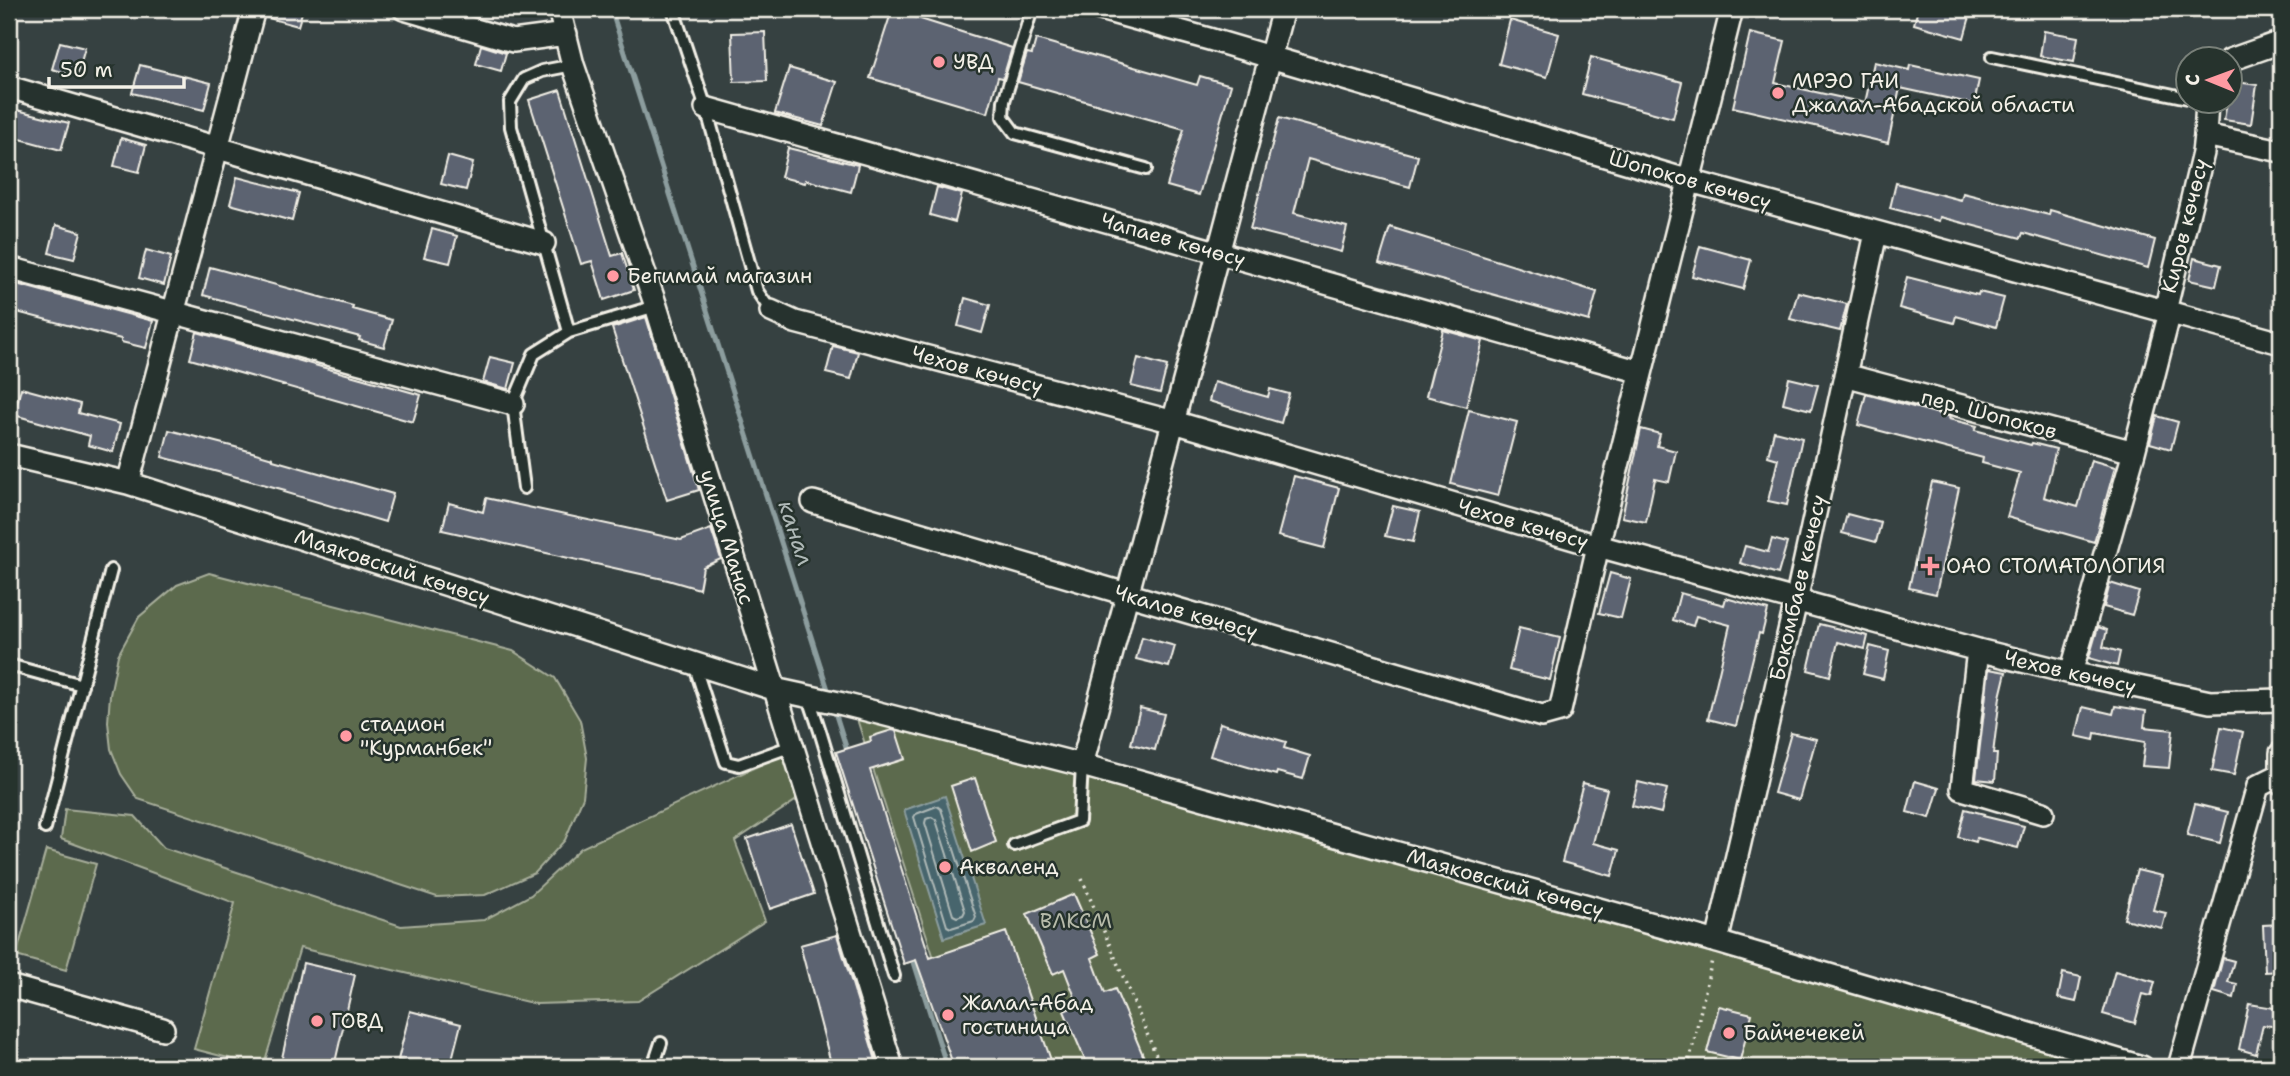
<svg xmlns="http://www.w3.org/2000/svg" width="2290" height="1076" viewBox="0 0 2290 1076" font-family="'Shantell Sans',sans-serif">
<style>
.green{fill:#5c6b4e;stroke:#a8ae9b;stroke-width:2}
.water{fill:#47656d;stroke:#8c9d9e;stroke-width:2}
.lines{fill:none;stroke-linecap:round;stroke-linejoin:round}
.shore{stroke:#afb9b7;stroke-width:2}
.stream{stroke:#8c9d9e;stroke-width:5}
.building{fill:#5c6371;stroke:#f4f1e8;stroke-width:2}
.lane-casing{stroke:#f4f1e8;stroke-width:16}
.street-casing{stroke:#f4f1e8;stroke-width:26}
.path{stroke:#f4f1e8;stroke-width:3.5;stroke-dasharray:2 5;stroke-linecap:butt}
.lane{stroke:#26332d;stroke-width:10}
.street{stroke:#26332d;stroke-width:21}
.poi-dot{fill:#ff9aa2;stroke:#26332d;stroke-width:2.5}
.labels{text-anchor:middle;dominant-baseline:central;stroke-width:5;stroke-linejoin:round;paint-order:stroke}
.poi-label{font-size:21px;fill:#f4f1e8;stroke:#26332d;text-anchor:start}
.street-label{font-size:21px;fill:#f4f1e8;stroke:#26332d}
.park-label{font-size:21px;fill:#b7bbaa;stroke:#26332d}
.water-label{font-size:23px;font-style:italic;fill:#afb9b7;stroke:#26332d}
</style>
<rect width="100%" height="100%" fill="#364141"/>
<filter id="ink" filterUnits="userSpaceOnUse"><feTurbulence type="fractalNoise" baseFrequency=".0143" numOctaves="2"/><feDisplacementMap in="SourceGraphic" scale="14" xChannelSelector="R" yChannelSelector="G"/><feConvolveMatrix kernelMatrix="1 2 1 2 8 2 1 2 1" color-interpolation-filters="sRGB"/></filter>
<g filter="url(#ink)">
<path class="green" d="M209,573L513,651L555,678L580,720L587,758L583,797L565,840L535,873L485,895L437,897L138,799L121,774L111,749L108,722L110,695L118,655L139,617L177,585Z
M855,713L1147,785L2108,1067H969Z
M786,753L801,797L735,841L765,921L638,1001L536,1004L300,948L263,1067L194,1049L235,903L61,839L65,809L135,816L164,848L401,926L484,920L531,895L581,848Z
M46,850L96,864L66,970L16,956Z"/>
<path class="water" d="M945,796L986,925L944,938L904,810Z"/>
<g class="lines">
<path class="shore" d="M937,806L941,809L976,917L974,921L951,928L947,926L914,817L916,814Z
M932,817L936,820L965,911L963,915L957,917L953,915L925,823L926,819Z"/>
<path class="stream" d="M611,9L830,696
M834,709L848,753
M912,956L947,1067"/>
</g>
<path class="building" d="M267,9H303L298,26L265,17Z
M1918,9H1972L1964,38L1914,24Z
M892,10L1012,48L1003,78L998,77L988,113L870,78Z
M1510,20L1559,34L1547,77L1499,64Z
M2044,31L2078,37L2074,62L2040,56Z
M765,32L767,81L734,82L732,33Z
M1750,33L1785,41L1775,83L1865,103L1874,62L1909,70L1910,65L1979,80L1974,104L1900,88L1888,143L1733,107Z
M1036,39L1197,85L1200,76L1231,85L1199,195L1167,186L1184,129L1018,82L1027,53L1032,54Z
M60,42L85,48L77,76L52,69Z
M481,45L506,53L501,71L476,64Z
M1591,57L1682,82L1673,118L1582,94Z
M140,65L211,83L204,110L132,93Z
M789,68L837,82L823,126L775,113Z
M2230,81L2257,85L2251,124L2224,120L2227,102H2230Z
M560,90L612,256L622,253L634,290L604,300L592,261L581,264L529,100Z
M9,108L69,123L61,150L9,136Z
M1279,118L1418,156L1410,187L1308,159L1294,213L1347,227L1341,252L1250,229Z
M121,138L146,145L139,172L114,166Z
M788,148L858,165L851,192L806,180L805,183L781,177Z
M448,156L473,163L466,190L441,184Z
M237,177L299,193L292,221L230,204Z
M1896,183L1961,200L1963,193L2049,215L2050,210L2155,240L2148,268L2023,233L2021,238L1940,217L1939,221L1890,208Z
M937,187L962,194L955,222L930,215Z
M56,225L81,232L74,259L49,253Z
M1390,227L1597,292L1589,321L1379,263Z
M432,229L457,236L450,263L424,257Z
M1700,246L1751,260L1743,289L1692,276Z
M146,250L171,257L164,285L139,278Z
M2194,258L2221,265L2216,286L2189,280Z
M210,267L353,306L352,309L392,320L384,347L359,340L360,337L203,295Z
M1907,277L1978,295L1979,292L2004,298L1996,327L1956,316L1954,323L1899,308Z
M9,282L153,321L146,348L121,342V339L9,310Z
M1798,292L1847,304L1840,331L1790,319Z
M965,298L990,305L982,333L958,326Z
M646,317L699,490L667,500L612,328Z
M1443,330L1483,341L1466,407L1426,396Z
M197,332L421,395L413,422L190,359Z
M833,346L858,352L851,379L826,373Z
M490,357L515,363L508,389L483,382Z
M1138,358L1167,366L1160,393L1131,386Z
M1789,378L1818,385L1811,410L1783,403Z
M1214,382L1268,397L1270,389L1289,394L1281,423L1209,401Z
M21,388L80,404L78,413L120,424L113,452L88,445L90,436L14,415Z
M1866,394L1950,417L1949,419L1977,426L1975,430L2031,445L2032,443L2056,449L2044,497L2078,507L2091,460L2115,467L2094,542L2007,517L2020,473L1982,463L1983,458L1858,425Z
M1469,410L1517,422L1498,496L1451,484Z
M2157,416L2178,422L2171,449L2150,443Z
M1641,429L1660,434L1657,446L1676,451L1669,482L1655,479L1646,522L1622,517Z
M169,430L235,447L273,458V460L393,494L385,522L284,492L285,490L162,457Z
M1774,431L1802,438L1787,505L1768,501L1778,459L1768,456Z
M1294,476L1339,488L1324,548L1278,536Z
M1932,482L1959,488L1936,594L1909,588Z
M486,498L681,540L711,529L721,559L703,567L699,589L668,580L442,530L449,503L483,512Z
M1393,506L1420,512L1413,542L1385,536Z
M1847,514L1881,523L1876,542L1842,533Z
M1772,539L1787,543L1778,574L1740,563L1745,546L1768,552Z
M1610,573L1631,579L1621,618L1599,613Z
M2110,583L2139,592L2132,615L2104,607Z
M1680,593L1724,605L1726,598L1768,610L1762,634L1759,633L1736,726L1708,719L1730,625L1696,616L1693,626L1673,620Z
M1819,624L1868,636L1865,649L1838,642L1830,676L1808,670Z
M2098,627L2107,630L2103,647L2120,652L2117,666L2089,658Z
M1519,628L1560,638L1550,680L1509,670Z
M1142,637L1175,646L1169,667L1136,659Z
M1870,646L1889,651L1883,679L1863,674Z
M1989,669L2006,672L2000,697L1993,754H1997L1995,781L1976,779Z
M2115,706L2146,711L2144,727L2173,730L2169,768L2142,766L2145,742L2095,733L2094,740L2076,736L2083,707L2113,714Z
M1140,708L1164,714L1155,750L1131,744Z
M1220,723L1286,742L1284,748L1310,756L1303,779L1277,772L1276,775L1210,756Z
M2221,727L2243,732L2234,775L2212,771Z
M892,730L896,731L905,759L870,770L930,958L1006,932L1052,1063L1039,1067H954L916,960L904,964L836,752L871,741L870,737Z
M1791,733L1816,739L1799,800L1774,793Z
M975,778L996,842L972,852L951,786Z
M1915,781L1939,788L1930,818L1907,812Z
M1638,782L1667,789L1661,813L1632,806Z
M1583,783L1607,789L1593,843L1619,850L1612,876L1562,862Z
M2195,804L2228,812L2220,843L2187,835Z
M1965,809L1984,814L1983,816L2024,826L2018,848L1977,838L1976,842L1958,837Z
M791,824L814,894L770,909L747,839Z
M2137,870L2162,876L2153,910L2166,913L2162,928L2124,919Z
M1074,894L1100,954L1092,958L1105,993L1115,989L1148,1067H1088L1064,1011L1078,1005L1064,969L1053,974L1027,914Z
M2281,924V971L2265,972L2263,925Z
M837,935L878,1067H832L800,945Z
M2223,958L2234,961L2228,982L2237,984L2234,998L2214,992Z
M303,963L355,975L334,1067H280Z
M2115,971L2155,982L2151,996L2143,994L2135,1023L2103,1014Z
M2063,973L2081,977L2076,1002L2058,998Z
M2249,1004L2281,1009V1027L2263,1025L2256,1054L2239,1049Z
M1719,1006L1752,1014L1740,1060L1707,1052Z
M410,1011L461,1024L450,1067H428L398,1060Z"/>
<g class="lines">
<g class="lane-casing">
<path id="lane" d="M673,9L706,108L757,291L771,311
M1032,9L1004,101L1003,117L1015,133L1146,169
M1992,57L2188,98
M573,65L542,71L524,79L510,102L511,127L569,332L656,306
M524,488L513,404L534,354L569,332
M694,664L726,762L739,765L792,746
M9,665L82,685
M808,695L820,731L894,976
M45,828L111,570
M1014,845L1079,821L1082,765
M653,1067L661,1043"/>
</g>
<g class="street-casing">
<path id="street" d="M404,9L513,41L566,34
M559,9L573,65L656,306L892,1067
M1100,9L1209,39L1690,181L2281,343
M2230,60L2281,42
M9,87L544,243
M706,108L1641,372
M2205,135L2207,102
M9,268L513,404
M771,311L795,322L1174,422L1598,546L1978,650L2071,673L2210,702L2281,700
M2165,311L2203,153L2205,135L2281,151
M1845,375L2134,452
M9,455L128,483L774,689L843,704L1082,765L1717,942L2142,1067
M128,483L254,9
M813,502L1542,716L1560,711L1598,546L1732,9
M1978,650L1962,789L2043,813
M2071,673L2134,452L2170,312
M2281,753V783
M1082,765C1151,513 1214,260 1283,9
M1717,942L1796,601L1876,233
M9,986L163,1029
M2179,1067L2258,786L2280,775"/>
</g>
<path class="path" d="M1082,879L1161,1067
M1688,1067L1712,960"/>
<use href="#lane" class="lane"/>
<use href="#street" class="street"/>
</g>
</g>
<g class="poi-dot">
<circle cx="939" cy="62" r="7"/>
<circle cx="1778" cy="93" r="7"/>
<circle cx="613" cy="276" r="7"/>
<path d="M1926.5 555.5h7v7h7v7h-7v7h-7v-7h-7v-7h7z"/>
<circle cx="346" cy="736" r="7"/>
<circle cx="945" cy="867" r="7"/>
<circle cx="948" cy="1015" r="7"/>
<circle cx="317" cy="1021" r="7"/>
<circle cx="1729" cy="1033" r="7"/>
</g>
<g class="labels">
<g class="poi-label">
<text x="953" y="62">УВД</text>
<text x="1792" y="81">МРЭО ГАИ<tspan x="1792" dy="24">Джалал-Абадской области</tspan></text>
<text x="627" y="276">Бегимай магазин</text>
<text x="1946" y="566">ОАО СТОМАТОЛОГИЯ</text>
<text x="360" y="724">стадион<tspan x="360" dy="24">"Курманбек"</tspan></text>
<text x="959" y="867">Акваленд</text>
<text x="962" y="1003">Жалал-Абад<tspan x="962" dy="24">гостиница</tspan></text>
<text x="331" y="1021">ГОВД</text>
<text x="1743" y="1033">Байчечекей</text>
</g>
<g class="street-label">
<text transform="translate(1690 180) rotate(16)">Шопоков көчөсү</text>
<text transform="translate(2185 226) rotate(-76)">Киров көчөсү</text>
<text transform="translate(1173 240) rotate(16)">Чапаев көчөсү</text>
<text transform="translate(977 370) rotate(15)">Чехов көчөсү</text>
<text transform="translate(1989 414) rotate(15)">пер. Шопоков</text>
<text transform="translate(1523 524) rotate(16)">Чехов көчөсү</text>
<text transform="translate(727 537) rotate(73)">улица Манас</text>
<text transform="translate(392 567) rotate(18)">Маяковский көчөсү</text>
<text transform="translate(1798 588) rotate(-77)">Бокомбаев көчөсү</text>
<text transform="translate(1186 612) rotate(16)">Чкалов көчөсү</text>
<text transform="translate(2070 672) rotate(13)">Чехов көчөсү</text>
<text transform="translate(1505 883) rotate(16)">Маяковский көчөсү</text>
</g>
<g class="park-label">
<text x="1076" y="921">ВЛКСМ</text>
</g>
<g class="water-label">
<text transform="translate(796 533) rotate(72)">канал</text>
</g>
</g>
<rect width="2290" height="1076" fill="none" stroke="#26332d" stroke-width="35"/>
<rect x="18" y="18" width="2255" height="1041" fill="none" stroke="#f4f1e8" stroke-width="2.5" filter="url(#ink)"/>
<g transform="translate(2209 80) rotate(271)"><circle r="33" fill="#26332d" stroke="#787f78" stroke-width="2"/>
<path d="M0-5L12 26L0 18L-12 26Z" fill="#ff9aa2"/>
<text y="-10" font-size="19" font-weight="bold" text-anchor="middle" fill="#f4f1e8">С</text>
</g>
<path d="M49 77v10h135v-10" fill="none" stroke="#f4f1e8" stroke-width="3.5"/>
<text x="60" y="77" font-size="21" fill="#f4f1e8" stroke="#26332d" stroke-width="5" paint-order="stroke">50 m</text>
</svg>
